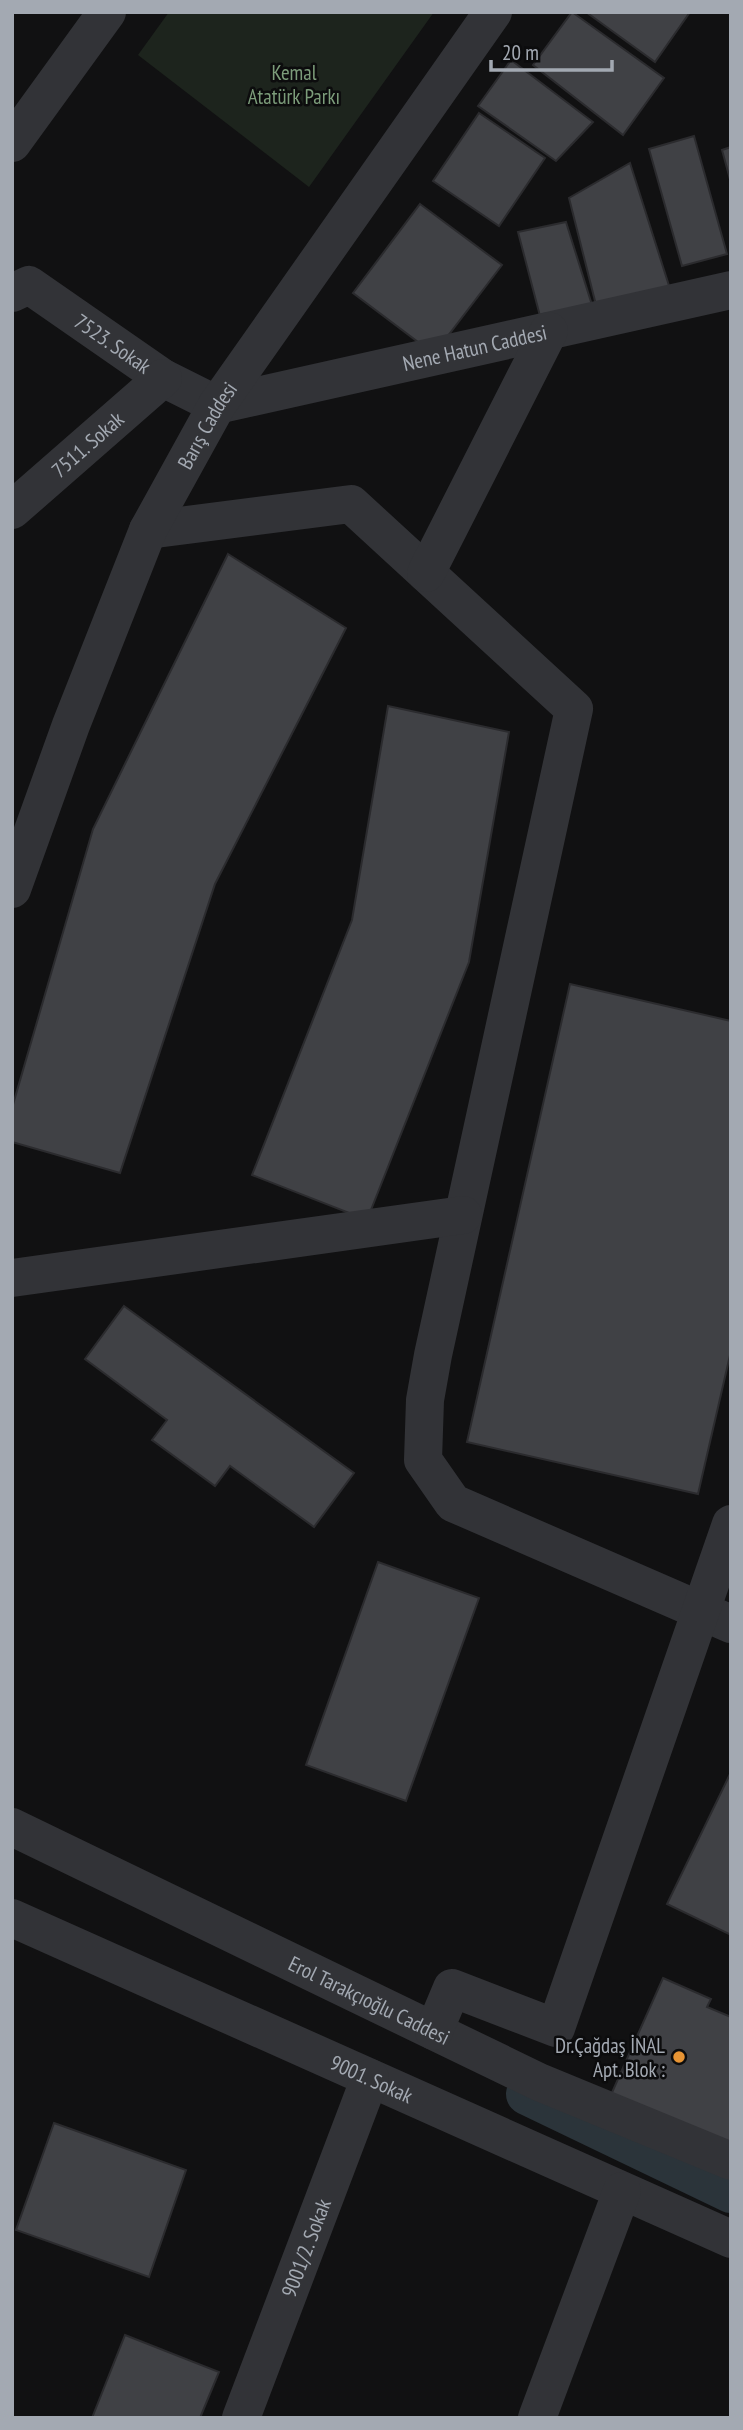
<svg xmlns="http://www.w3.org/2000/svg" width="743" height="2430" viewBox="0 0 743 2430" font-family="'PT Sans Narrow',sans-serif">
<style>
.green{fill:#1d241d}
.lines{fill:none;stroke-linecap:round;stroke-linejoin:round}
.canal{stroke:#2b343a;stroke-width:42}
.building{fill:#404145;stroke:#2b2b2e;stroke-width:2}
.minor{stroke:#323337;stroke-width:38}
.poi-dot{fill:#e79434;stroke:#0c0c0d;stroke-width:2.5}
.labels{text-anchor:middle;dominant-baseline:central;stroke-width:5;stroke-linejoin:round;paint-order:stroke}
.park-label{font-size:21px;fill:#7c9c7a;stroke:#0c0c0d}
.street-label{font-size:21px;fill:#a3a9b2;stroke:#0c0c0d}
.poi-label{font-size:21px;fill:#a3a9b2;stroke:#0c0c0d;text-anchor:end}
</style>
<rect width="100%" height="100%" fill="#111112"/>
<path class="green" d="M169,12H434L309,187L138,55Z"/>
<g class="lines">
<path class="canal" d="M527,2094L731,2192"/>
</g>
<path class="building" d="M572,12L664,78L623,135L533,65Z
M586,12H690L655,62Z
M511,60L593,122L556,161L478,106Z
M479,113L545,158L499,226L433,181Z
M694,136L727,254L682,266L649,149Z
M731,147V183L722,150Z
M630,163L671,292L597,309L569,198Z
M420,204L502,265L434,354L353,293Z
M566,222L592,305L540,316L518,232Z
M228,554L346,628L215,884L120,1173L12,1142V1108L93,829Z
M388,706L509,732L469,962L367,1220L252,1175L352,920Z
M570,984L731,1021V1351L698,1494L467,1442Z
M124,1306L354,1473L314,1527L230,1466L215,1486L152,1440L167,1420L85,1359Z
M378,1562L479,1598L406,1801L306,1765Z
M731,1772V1935L667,1904Z
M663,1978L711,1999L707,2007L731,2017V2151L610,2097Z
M54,2123L186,2170L149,2277L16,2230Z
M125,2335L219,2372L200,2418H92Z"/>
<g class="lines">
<g class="minor">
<path d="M12,143L107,12"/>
<path id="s1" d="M12,293L29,285L163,378L217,405"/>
<path id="s2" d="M217,405L731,290"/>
<path id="s3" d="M12,510L163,378"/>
<path d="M148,530L351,504L574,709L433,1355L425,1400L423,1460L453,1503L731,1624"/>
<path d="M426,573L549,331"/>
<path id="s4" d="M12,889L71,725L148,530L217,405L493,12"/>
<path d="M12,1278L463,1215"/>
<path id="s5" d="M12,1827L539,2082L731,2161"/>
<path id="s6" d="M12,1918L731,2239"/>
<path d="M434,2031L452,1988L556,2028L731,1524"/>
<path id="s7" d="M241,2418L370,2078"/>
<path d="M537,2418L622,2191"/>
</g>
</g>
<circle class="poi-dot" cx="679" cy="2057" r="7"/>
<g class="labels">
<g class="park-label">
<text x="294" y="72">Kemal<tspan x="294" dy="24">Atatürk Parkı</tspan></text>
</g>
<g class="street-label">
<text stroke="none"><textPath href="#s1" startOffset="121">7523. Sokak</textPath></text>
<text stroke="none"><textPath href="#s2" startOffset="264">Nene Hatun Caddesi</textPath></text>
<text stroke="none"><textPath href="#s4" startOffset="504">Barış Caddesi</textPath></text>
<text stroke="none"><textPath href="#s3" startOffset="100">7511. Sokak</textPath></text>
<text stroke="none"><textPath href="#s5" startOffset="397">Erol Tarakçıoğlu Caddesi</textPath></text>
<text stroke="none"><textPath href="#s6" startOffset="394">9001. Sokak</textPath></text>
<text stroke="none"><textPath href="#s7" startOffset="182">9001/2. Sokak</textPath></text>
</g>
<g class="poi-label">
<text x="665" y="2045">Dr.Çağdaş İNAL<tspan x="665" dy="24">Apt. Blok :</tspan></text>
</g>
</g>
<rect width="743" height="2430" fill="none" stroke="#a3a9b2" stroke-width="28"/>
<path d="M491 60v10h121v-10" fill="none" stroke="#a3a9b2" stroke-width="3.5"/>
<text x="502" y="60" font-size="21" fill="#a3a9b2" stroke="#0c0c0d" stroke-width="5" paint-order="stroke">20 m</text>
</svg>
